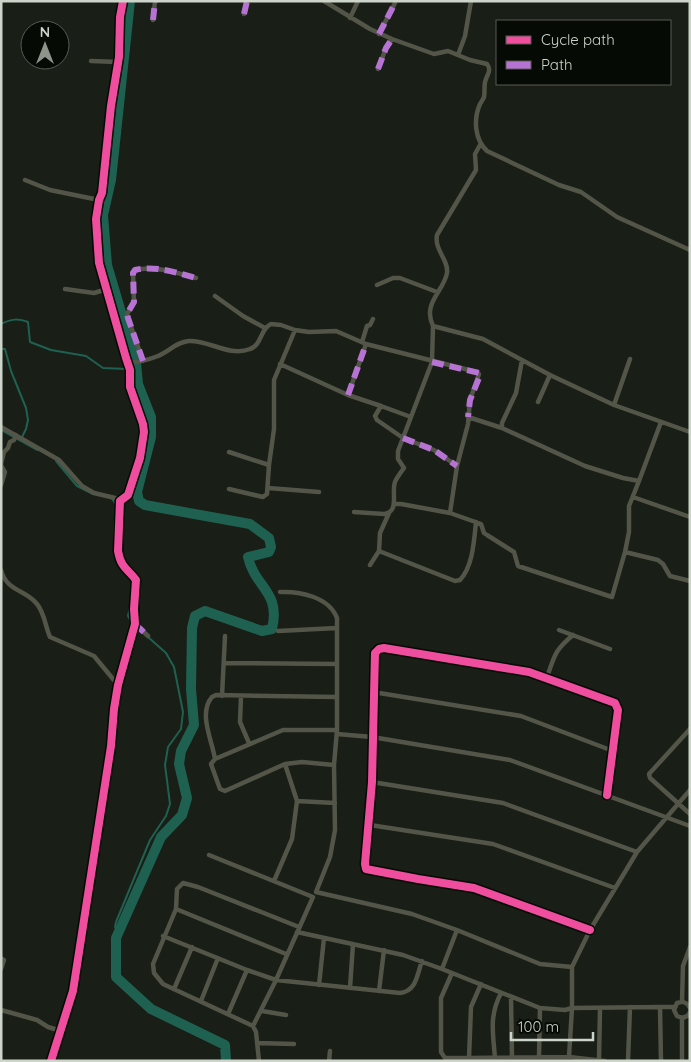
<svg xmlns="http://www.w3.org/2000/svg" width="691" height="1062" viewBox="0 0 691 1062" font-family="Quicksand,sans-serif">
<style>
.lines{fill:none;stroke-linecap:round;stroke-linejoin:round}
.stream{stroke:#1f6151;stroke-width:2}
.river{stroke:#1f6151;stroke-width:10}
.minor{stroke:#525547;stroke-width:4.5}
.quiet{stroke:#b673d3;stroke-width:6;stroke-dasharray:12 6;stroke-linecap:butt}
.cycleway-casing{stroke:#060a04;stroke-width:11}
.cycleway{stroke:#ef4d9e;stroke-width:8}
</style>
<rect width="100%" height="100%" fill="#191e16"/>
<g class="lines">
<path class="stream" d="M1,324C11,319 18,318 28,322L30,342L51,350L86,356L103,368L127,369
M1,349H5L11,371L26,408L28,420L26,429L21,439
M1,430L37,450
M56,461L77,486L93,494
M112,499L116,504C115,522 112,542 117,559C120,568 129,573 132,581C136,590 130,606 128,616L133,625
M119,933L115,927L116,922L150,840L166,816L170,804L165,765L168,747L181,729L183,712L174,667L166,653L148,637"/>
<path class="river" d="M130,1L111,180L103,215L107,265L136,363L138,384L151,417V437L137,492L139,501L145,505L250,524L269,538L271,547L269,552L248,557C255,588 281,591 272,629L262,631L205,611L195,616L192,628L191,689L194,725L181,751L179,764L187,798L182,815L161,837L116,938V977L151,1009L225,1045L226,1061"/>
<path class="minor" d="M324,1L370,29L392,39L434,54L448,51L470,60L487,64C492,71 487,74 485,82C484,87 485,92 484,97C483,100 481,102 480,104C473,120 475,140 487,151L559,185L581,192L617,217L690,250
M244,14L247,1
M350,18L358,1
M153,20L155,1
M379,34L395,3
M458,55L465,36L471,1
M91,61L118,62
M378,69L386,48L392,39
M480,145L475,154L476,170L437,235C434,250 449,260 447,273C444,291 422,303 433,326L483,339L550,375L614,405L690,432
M25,180L50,190L99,200
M377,285L393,278H400L437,292
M65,289L94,293L107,289
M215,296L243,316L265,328
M362,342L367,326L370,325L373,319
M522,360L516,393L502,423V428L585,466L623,478L639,481L661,422
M143,361L128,318L127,314L134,302L133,273L135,270C154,265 178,273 196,278
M128,363C139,362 148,360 158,356C170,351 176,342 189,341C209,340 229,357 250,349C262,345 260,329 271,324L281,325L295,330
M280,364L348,395L381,406L375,416L377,420L403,438L434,450L457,466
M348,395L366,344
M538,402L550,375
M614,405L630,359
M381,406L411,417
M468,417L502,428
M1,427L59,460L82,486L94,493L115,498L120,501
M229,452L269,465
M1,464L4,452L8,448L10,442L14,440L16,435
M1,465L5,472L1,485
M268,488L319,492
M229,489L263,497L267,494L269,465L274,429V380L295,330L309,332L336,331L366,344L477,372L479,374L470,400L468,424L457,466L450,513L401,504H394
M633,497L690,517
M354,512L384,514C400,512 391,492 395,482C397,477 401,472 404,468L398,459V451L432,362L433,326
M450,513L481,524L484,533L487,535L514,552L518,566L612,597L625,552L629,532V506L639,481
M379,551L455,581L460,580C473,566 474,541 476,522
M625,552L658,560L663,564L670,576L690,581
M370,565L379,551L380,533L389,513
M1,570C7,592 25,589 37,604C45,614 45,626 50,637L94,656L118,685
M280,592C300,591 329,597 337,618V730L334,765L335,830L330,857L316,892L412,914L457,930L540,964L572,967
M135,624L148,636
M559,630L610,649
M278,631L337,628
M224,663L337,664
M547,677C555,655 554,651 573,635
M373,692L521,716L613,751
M222,696L225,636
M241,696L240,722L249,743
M690,729L649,774L650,778L690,814
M337,734L372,737L510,760L690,826
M215,759C212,740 198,713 212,697L216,695L336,697
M285,764L225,791L220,789L211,764L215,759L283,730H337
M334,765L302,762L285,764L297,801L335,803
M372,782L503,803L637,852
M370,825L493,844L615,888
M209,855L313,897L276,980L253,1026L163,984L154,973L153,964L176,909L177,889L183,883L198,887L299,927
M274,881L292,839L297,801
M176,909L286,954
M590,930L474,888L418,879L366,869L365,864L372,782L375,653L379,649L384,648L529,672L615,703L618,710L607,795
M297,932L403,955L442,969L457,930
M163,936L247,970L276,980L400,993C417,991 417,974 422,961
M1,958L4,960L1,969
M442,969L540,1008L565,1010L572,1008L660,1007L661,1061
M452,973L441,998V1052L445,1058H469L471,1007L481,984
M319,985L324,938
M350,988L353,944
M174,989L192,947
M379,991L384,950
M511,997L512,1057
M201,1001L218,958
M682,1002L683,966L690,947
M660,1007H674
M690,1008C687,1002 683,1001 677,1003L674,1010L677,1016C683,1019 688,1017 690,1012
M1,1010L37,1020L48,1027L61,1031
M262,1011L286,1015
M228,1014L247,970
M253,1026L256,1032L259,1061
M257,1043L294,1044
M539,1057L540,1008
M469,1058L569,1057
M495,1058C493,1033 489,1016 501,993
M599,1059L600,1008
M51,1061L73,991L111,746L114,709L118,685L135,624L134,609L136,580C127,568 121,568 118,551L120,501L128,495L140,458L144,432L143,424L130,387V370L126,358L99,263L96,219L99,200L102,193L111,106L119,57L120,17L123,1
M329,1061L330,1051
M605,1061L569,1057L572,1008V967L590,930L637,852L690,790
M628,1061L630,1007
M682,1061V1018"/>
<path class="quiet" d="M244,14L247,1
M153,20L155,1
M379,34L395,3
M378,69L386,48L392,39
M143,361L128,318L127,314L134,302L133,273L135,270C154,265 178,273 196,278
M432,362L479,373V378L470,400L468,417
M348,395L366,344
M403,438L434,450L457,466
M135,624L148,636"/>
<g class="cycleway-casing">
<path id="cycleway" d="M590,930L474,888L418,879L366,869L365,864L372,782L375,653L379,649L384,648L529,672L615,703L618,710L607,795
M51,1061L73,991L111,746L114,709L118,685L135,624L134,609L136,580C127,568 121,568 118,551L120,501L128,495L140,458L144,432L143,424L130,387V370L126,358L99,263L96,219L99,200L102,193L111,106L119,57L120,17L123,1"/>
</g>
<use href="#cycleway" class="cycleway"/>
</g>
<rect width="691" height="1062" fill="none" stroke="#cdd4c9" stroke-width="5"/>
<rect x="496" y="20" width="175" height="65" fill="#060a04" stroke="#565b53"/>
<rect x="506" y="36" width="25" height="8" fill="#ef4d9e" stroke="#565b53"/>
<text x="541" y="45" font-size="15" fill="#cdd4c9">Cycle path</text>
<rect x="506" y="61" width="25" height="8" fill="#b673d3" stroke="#565b53"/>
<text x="541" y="70" font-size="15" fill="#cdd4c9">Path</text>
<g transform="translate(45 45)"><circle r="24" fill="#060a04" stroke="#565b53"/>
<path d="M0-4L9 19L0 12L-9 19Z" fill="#8e948a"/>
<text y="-8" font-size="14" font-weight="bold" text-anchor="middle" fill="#cdd4c9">N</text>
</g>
<path d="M511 1032v8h82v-8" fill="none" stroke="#cdd4c9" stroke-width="2.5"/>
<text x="518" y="1032" font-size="15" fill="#cdd4c9" stroke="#060a04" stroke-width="4" paint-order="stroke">100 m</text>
</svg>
